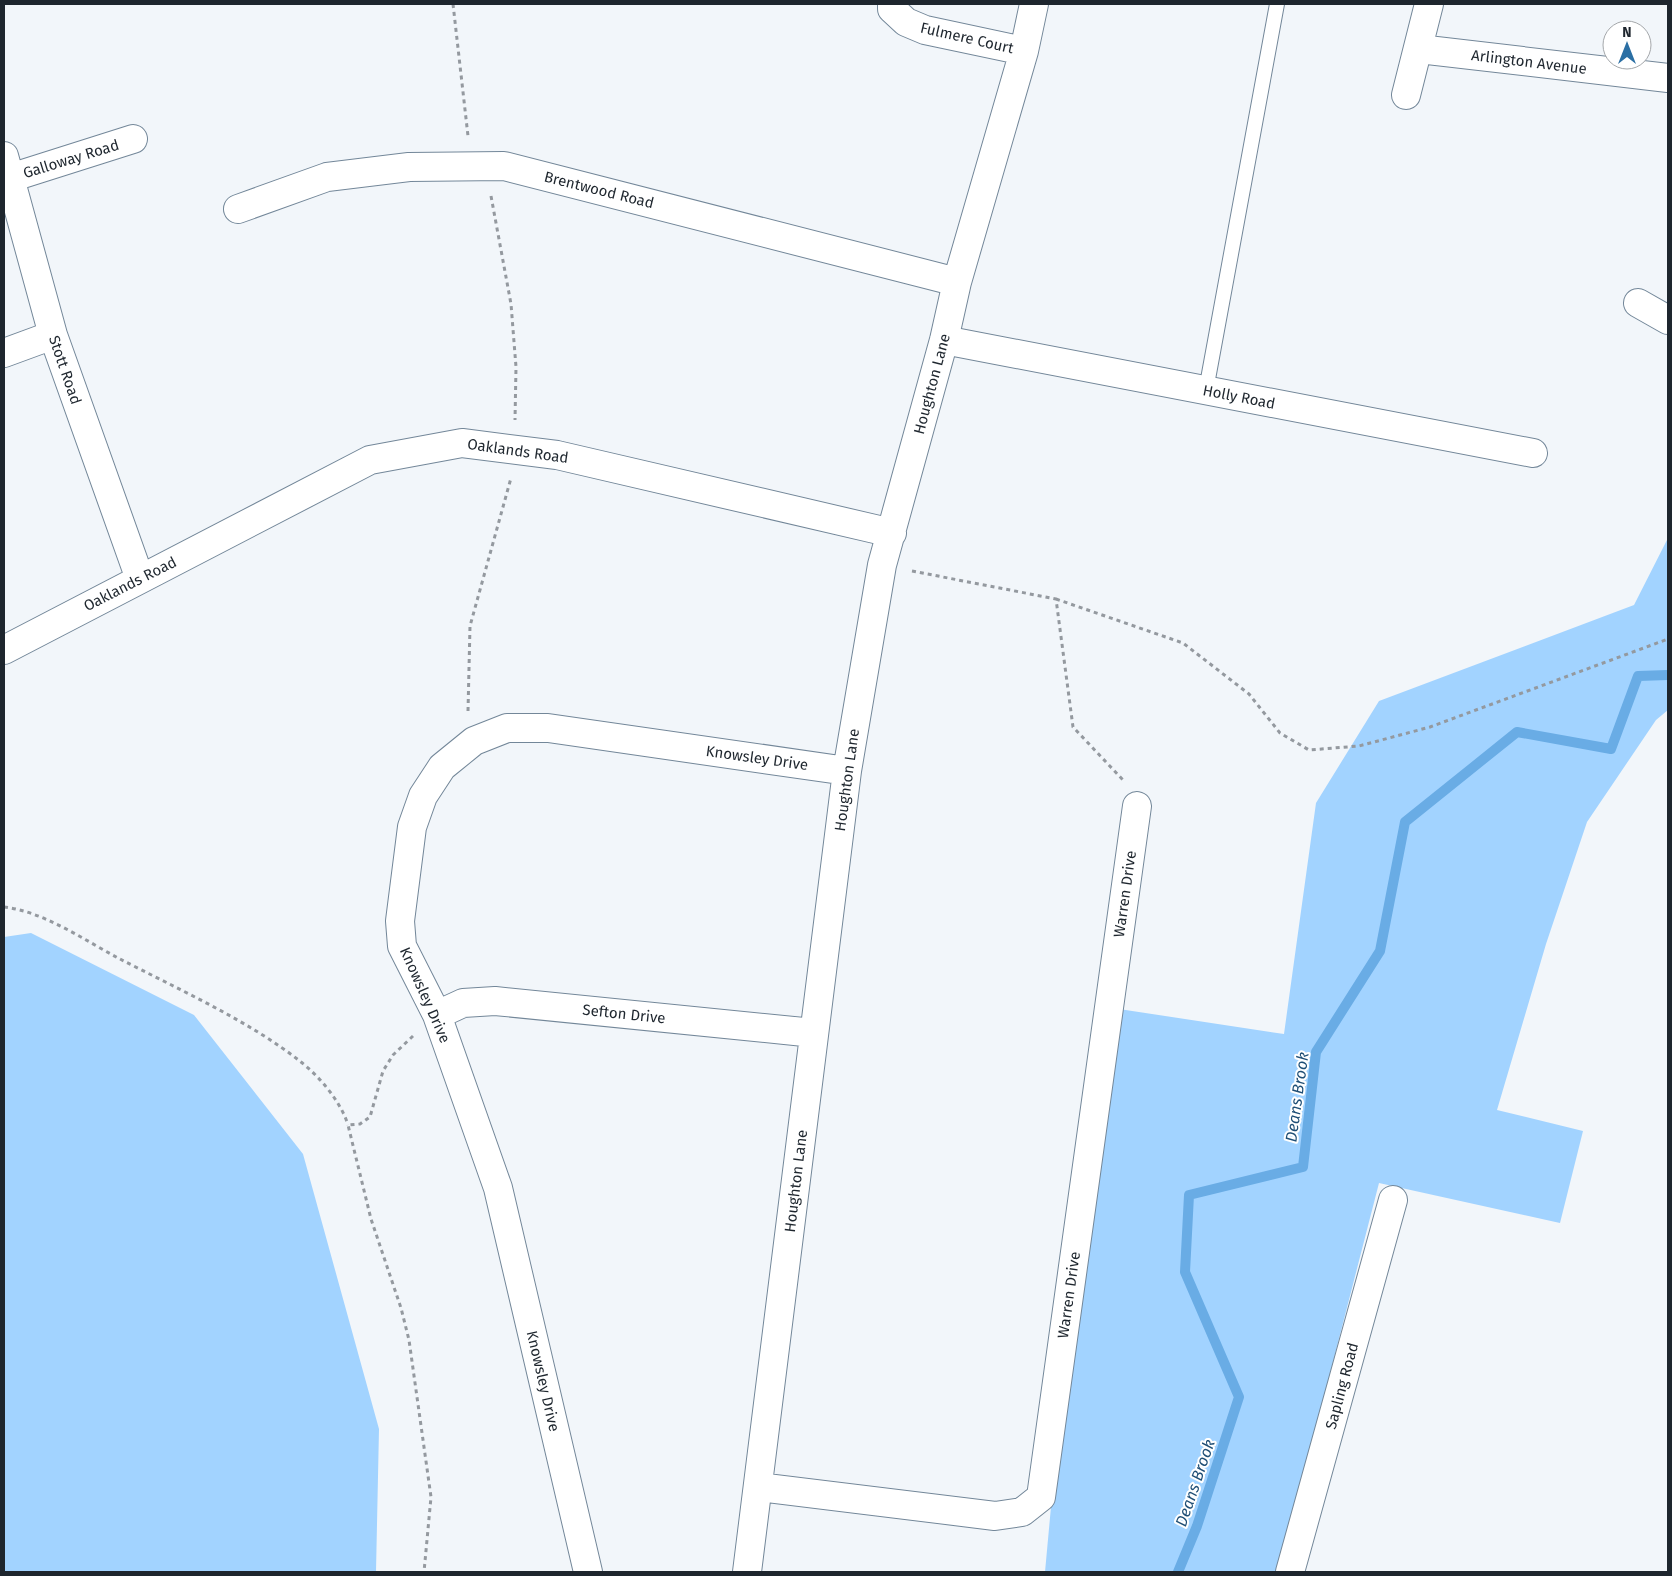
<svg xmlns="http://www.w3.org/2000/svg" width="1672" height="1576" viewBox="0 0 1672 1576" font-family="'Fira Sans',sans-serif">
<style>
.green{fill:#a2d3ff}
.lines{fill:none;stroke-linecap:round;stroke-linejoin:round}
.stream{stroke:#69ace5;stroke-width:10}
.service-casing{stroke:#738799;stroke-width:16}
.minor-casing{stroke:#738799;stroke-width:30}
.path{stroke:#94999f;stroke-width:3;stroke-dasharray:4 4;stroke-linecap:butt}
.service{stroke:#fff;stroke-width:14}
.minor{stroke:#fff;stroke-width:28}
.labels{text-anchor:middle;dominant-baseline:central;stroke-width:4;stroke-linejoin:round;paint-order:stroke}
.street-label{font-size:15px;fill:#1e262e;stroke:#fff}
.water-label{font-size:16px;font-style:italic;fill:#1f4f76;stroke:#fff}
</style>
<rect width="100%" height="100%" fill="#f2f6fa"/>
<path class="green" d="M1668,538V710L1656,720L1587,822L1546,944L1497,1110L1583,1131L1560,1223L1379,1183L1279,1572H1045L1052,1496L1119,1009L1284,1034L1316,803L1379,701L1634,605Z
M31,933L194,1015L303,1154L379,1429L376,1572H4V937Z"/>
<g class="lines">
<path class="stream" d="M1178,1572L1197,1526L1239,1397L1185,1272L1189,1195L1303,1167L1316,1052L1380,951L1405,822L1517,732L1611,749L1638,676L1668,675"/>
<g class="service-casing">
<path id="service" d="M1206,390L1277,4"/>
</g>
<g class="minor-casing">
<path id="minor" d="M892,4V9L906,22L925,30L1024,51
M1419,49L1668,78
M1406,95L1429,4
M4,156L53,335L140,579
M10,178L133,139
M238,209L327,177L409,167L504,166L957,282
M1638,303L1668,320
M944,340L1533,453
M4,353L53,335
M4,650L370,460L462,443L557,455L892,533
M437,1015L463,1003L495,1001L814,1033
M759,1487L995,1516L1022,1512L1041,1497L1137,806
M588,1572L498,1188L437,1015L402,946L400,921L412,827L423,796L442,767L474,741L507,728H548L847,771
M747,1572L847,771L882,565L944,340L957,282L1024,51L1034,4
M1290,1572L1393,1200"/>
</g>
<path class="path" d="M453,4L468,136
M491,196L511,304L516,367L515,420
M912,571L1056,599L1073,727L1123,780
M1056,599L1183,643L1249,694L1280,733L1309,750L1359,746L1430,727L1668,639
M468,711L470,626L511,478
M4,907C45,912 84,940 120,959C178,989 251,1022 301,1062C320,1077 341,1102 348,1125
M413,1036L393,1055L383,1071L370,1117L360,1124L348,1125L371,1219L401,1308L409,1340L431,1497L424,1572"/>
<use href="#service" class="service"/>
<use href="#minor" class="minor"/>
</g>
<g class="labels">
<g class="street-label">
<text transform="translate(967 38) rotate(13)">Fulmere Court</text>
<text transform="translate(1529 62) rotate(7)">Arlington Avenue</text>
<text transform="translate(71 159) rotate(-17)">Galloway Road</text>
<text transform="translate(599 190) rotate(14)">Brentwood Road</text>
<text transform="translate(65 370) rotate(71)">Stott Road</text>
<text transform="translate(932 384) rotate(-75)">Houghton Lane</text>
<text transform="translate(1239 397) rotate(11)">Holly Road</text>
<text transform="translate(518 451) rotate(8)">Oaklands Road</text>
<text transform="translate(130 584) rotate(-27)">Oaklands Road</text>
<text transform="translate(757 758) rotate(8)">Knowsley Drive</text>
<text transform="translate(847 780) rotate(-82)">Houghton Lane</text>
<text transform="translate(1125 894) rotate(-82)">Warren Drive</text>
<text transform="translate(425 995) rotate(66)">Knowsley Drive</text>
<text transform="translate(624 1014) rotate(6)">Sefton Drive</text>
<text transform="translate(796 1181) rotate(-83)">Houghton Lane</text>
<text transform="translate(1069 1295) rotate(-82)">Warren Drive</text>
<text transform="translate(543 1381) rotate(77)">Knowsley Drive</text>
<text transform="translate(1342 1386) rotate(-75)">Sapling Road</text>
</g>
<g class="water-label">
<text transform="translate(1297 1097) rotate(-82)">Deans Brook</text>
<text transform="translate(1195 1483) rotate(-71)">Deans Brook</text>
</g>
</g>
<rect width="1672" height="1576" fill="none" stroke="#1e262e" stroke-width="10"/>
<g transform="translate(1627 45)"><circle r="24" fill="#ffffff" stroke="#a5a8ab"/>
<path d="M0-4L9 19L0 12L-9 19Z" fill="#2b6fa4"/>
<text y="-8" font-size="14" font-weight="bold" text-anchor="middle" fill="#1e262e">N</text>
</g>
</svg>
